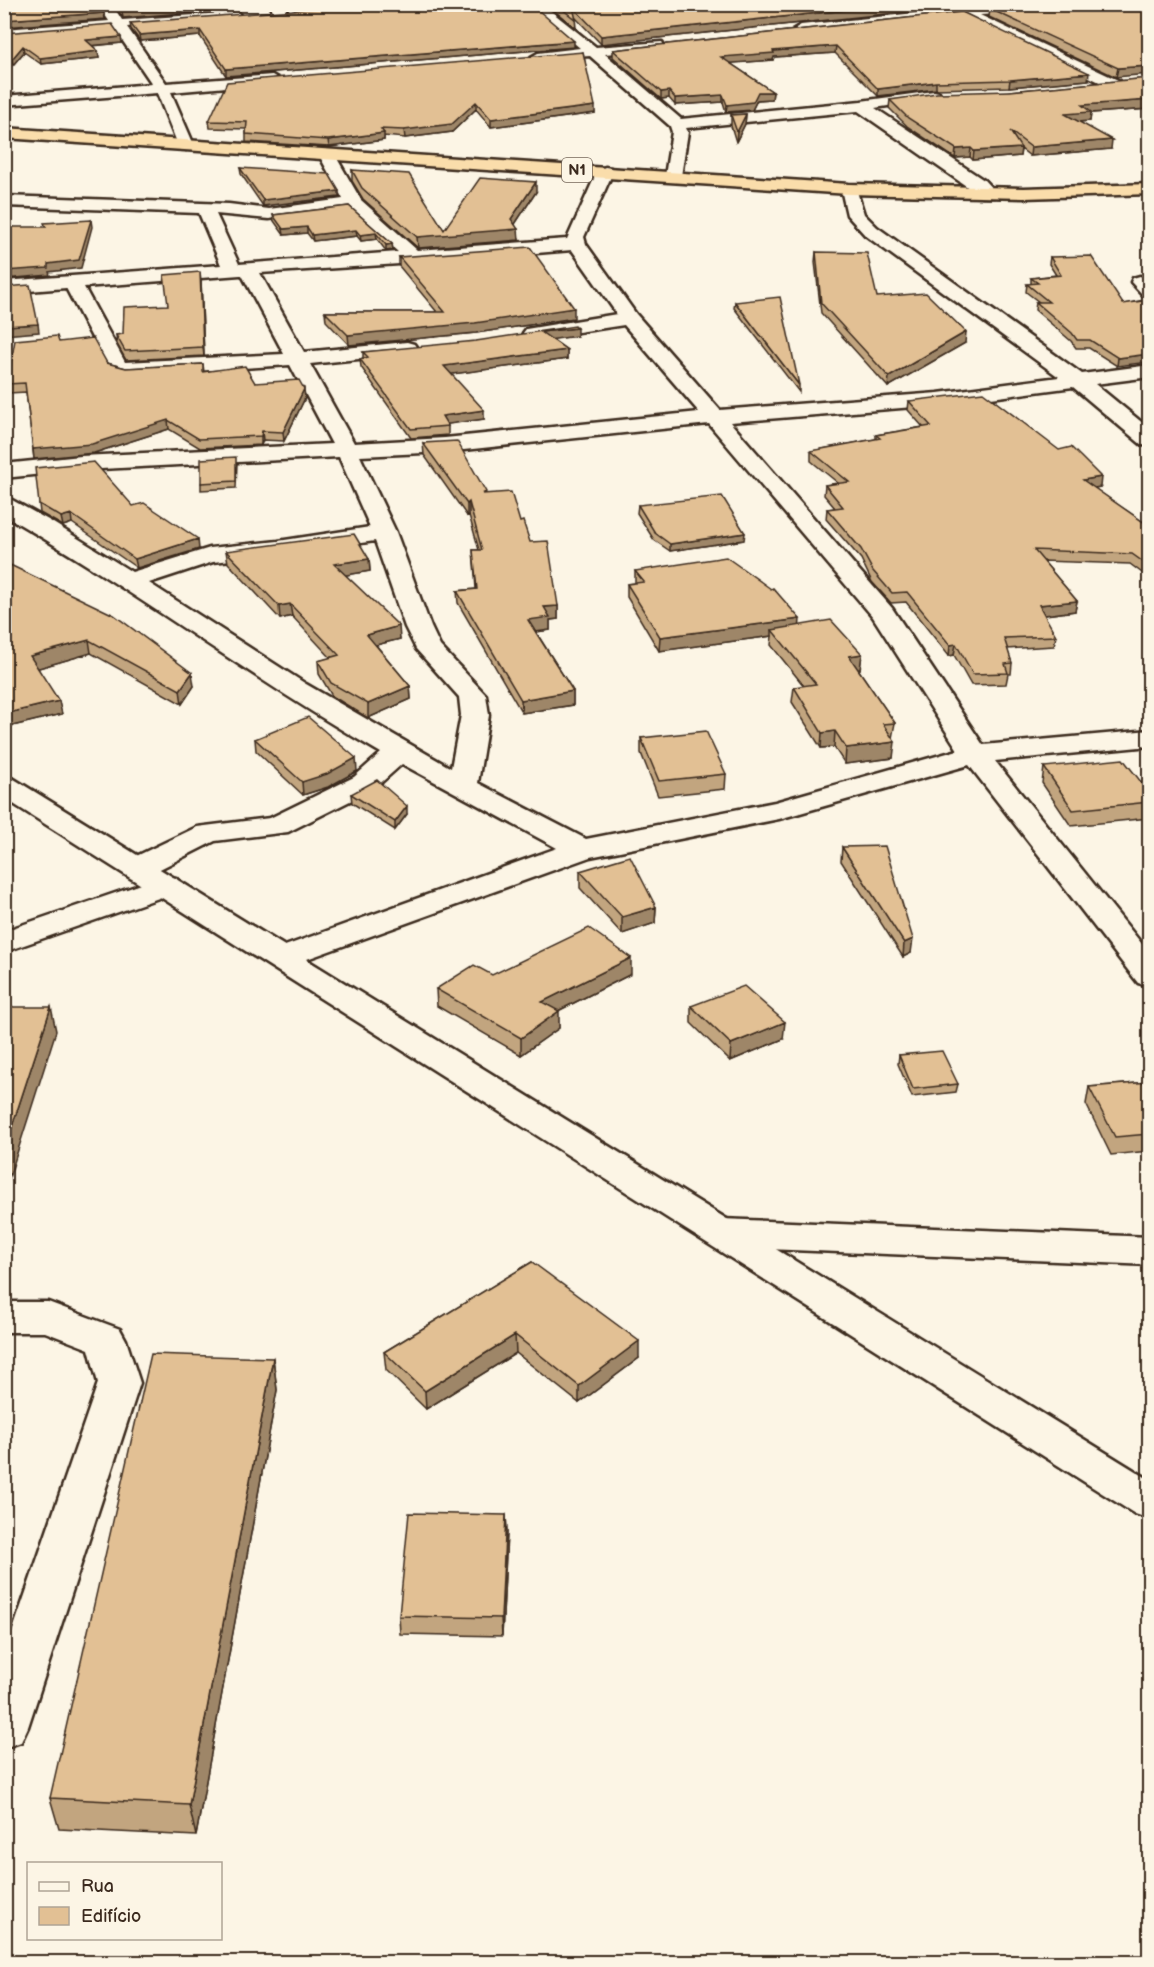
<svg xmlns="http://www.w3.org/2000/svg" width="1154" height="1967" viewBox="0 0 1154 1967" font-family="'Balsamiq Sans',sans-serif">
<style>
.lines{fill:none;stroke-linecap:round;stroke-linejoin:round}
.street-casing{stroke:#3b2a1e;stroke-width:5}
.secondary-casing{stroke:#3b2a1e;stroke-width:5}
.highway-casing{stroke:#3b2a1e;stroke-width:5}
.street{fill:#fcf5e5;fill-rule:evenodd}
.secondary{fill:#fcf5e5;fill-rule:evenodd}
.highway{fill:#faddab;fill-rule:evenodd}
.wall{fill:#c2a57f;stroke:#3b2a1e;stroke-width:1.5}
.shaded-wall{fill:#9e8668;stroke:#3b2a1e;stroke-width:1.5}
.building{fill:#e2c094;stroke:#3b2a1e;stroke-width:1.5}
.labels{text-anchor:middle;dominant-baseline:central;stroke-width:4.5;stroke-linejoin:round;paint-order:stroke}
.shield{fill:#fcf5e5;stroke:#75675a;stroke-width:1.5}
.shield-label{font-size:15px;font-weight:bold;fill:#3b2a1e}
</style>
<rect width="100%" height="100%" fill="#fcf5e5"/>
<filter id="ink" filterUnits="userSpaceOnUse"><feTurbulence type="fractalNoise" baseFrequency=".0167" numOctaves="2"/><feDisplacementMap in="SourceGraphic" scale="12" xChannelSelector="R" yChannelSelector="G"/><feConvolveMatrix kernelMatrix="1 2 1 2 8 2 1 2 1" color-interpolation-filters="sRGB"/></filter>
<g filter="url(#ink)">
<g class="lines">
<g class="street-casing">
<path id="street" d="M269,4H282L288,12L281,16L276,15Z
M527,4H542L596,47L662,42L664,45L662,48L657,49L605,54L681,119L861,101L934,91L939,92L941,95L939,98L875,108L984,180L996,193L994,197H982L858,111L686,128L688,132L681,176L673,181L667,180L665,176L672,132L670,126L590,56L533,60L531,57L538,53L580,48Z
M1021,4H1100L1094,8L980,15L1120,81L1122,84L1120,87H1110L962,16L801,33L794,29L801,25L963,8Z
M108,5L113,6L122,20L238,12L240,15L233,19L127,27L166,83L272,75L279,79L272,83L171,92L194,145L186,150L178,145L157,93L4,105V96L152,84L114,28L4,37V29L109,21L101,9Z
M327,150L335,155L361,200L417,250L567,239L597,172L605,167L611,168L613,172L584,237L586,244L636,314L720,410L938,393L1059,377L865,235L847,215L841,189L843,185H855L864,214L877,227L1082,374L1150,365V377L1095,384L1150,429V446L1142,445L1073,387L938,405L730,422L892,608L983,745L1150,730V746L995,761L1150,954V986L1138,983L969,765L779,819L590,857L282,968L271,965L266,958L271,951L557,848L402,764L374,789L288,832L215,841L148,875L137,877L126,875L122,868L126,861L197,827L270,818L354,777L381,753C252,679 133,589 4,515V498L12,500L50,521L132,572L210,548L278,541L370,527L339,457L81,470L4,478V464L81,456L332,444L290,365L128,375L110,370L107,366L66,288L4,293V281L221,265L199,213L4,206V196L229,204L269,209L343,199L319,155ZM350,209L398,252L239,264L216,214L269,219ZM572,250L617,314L526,329L523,333L526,337L533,339L624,325L699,412L445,438L354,443L310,364L407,354L414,352L417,348L414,344L407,342L304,352L260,273L415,263ZM240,275H242L284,354L125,362L84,287ZM709,424L873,617L958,750L775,802L586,839L478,783L489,715L486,695L440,646L431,627L396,532L360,456L445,452ZM375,541L405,627L416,649L459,697L461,715L451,768L306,684L149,583L213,562L278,555Z
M1140,276L1150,281V297L1143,295L1131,282L1133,278Z
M165,876L176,878L181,885L176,892L4,952V931Z
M721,1219L1150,1237V1265L721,1247L708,1243L702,1233L708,1223Z
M4,1302H48L120,1329L126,1340L140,1383L28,1727L21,1742L4,1748V1656L98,1383L89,1349L45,1332H4Z"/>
</g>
<g class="secondary-casing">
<path id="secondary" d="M4,776L14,779L1150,1480V1519L1135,1514L4,798Z"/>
</g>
<g class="highway-casing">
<path id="highway" d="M4,128L849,184L1024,188L1150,184V194L1024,198L849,194L4,138Z"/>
</g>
<use href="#street" class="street"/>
<use href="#secondary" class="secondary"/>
<use href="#highway" class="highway"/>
</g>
<path class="wall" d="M114,4H285L123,18Z
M546,4H981L601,44L575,17L576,28Z
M1149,4L1116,77L989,17L990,9Z
M962,12L1088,80L1009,87L936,89L878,96L835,53L774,57L773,60L730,63L773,92L772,99L757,100L752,110L726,112L723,102L675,105L669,98L661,99L613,57V50Z
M130,23L574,47L226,76L200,36L140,41L131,29Z
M4,33L122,43L92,46L98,51L99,58L41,64L24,52L13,65L4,49Z
M583,52L595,113L491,127L476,109L452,132L405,138L384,136V140L329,147L246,142V129L210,128L209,121Z
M1149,78V109L1091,113L1090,121L1079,122L1111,149L1030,156L1021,149L1020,156L973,160L970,157L955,158L907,126L889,108L890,100L1010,91Z
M746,114L745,124L736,142L731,126V115Z
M240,168L339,197L263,206L241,174Z
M352,170L444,230L536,192L515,224L519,240L418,248L363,199L352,181Z
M349,206L392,244L393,250L386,251L377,239L361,241L357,236L313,241L307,233L284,235L274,221L273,215Z
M816,252L877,297L965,343L888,387L821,313L815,262Z
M399,257L574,318L476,333L349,345L326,321L325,312H437L399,266Z
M1050,257L1123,304L1149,299L1117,366L1089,348H1076L1071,341L1035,310L1036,302H1039L1026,292L1027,284H1031V278L1056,275L1049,264Z
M201,280L204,356L126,360L117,344L116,335L123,334L168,305Z
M735,302L799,385V392L734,308Z
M577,336L552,339L567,350V359L451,374L484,419L447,424L448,426V435L411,438L361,367L360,359L363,358V352Z
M59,342L107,363L126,368L203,364L204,372L255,383L305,398L284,441L263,440L261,445L200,448L169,429L94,453L34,459L26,392L9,393L7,384Z
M909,401L1100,487L1094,488L1149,526V578L1130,564L1043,561L1077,601L1075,611L1044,615L1056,636L1054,646L1007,649L1012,663L1011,674H1008L1006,684L971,685L954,655L949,656L906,602L891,603L872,582L861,559L826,519L827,509L835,508L824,495L825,485L838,483L811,461V451L876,439V435L923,427L908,410Z
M423,443L520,522L558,606V619L550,620V630L536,632L573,691V705L522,713L458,603L457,591L476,589L473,550H479L469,515L467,516L424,455Z
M237,464L236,488L201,490V483Z
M39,504L133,506L199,549L137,568L72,523L63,526L40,513Z
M638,505L744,540L670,551L654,540L637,513Z
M226,551L369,559L370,571L345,575L400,639L376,645L410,686L411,699L368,718L332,696L319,674L318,661L331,658L292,616L280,619L228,563Z
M4,562L194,686L182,704L91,653L38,668L62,714L4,728Z
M635,571L799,626L862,654L860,669H858L895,723L892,738L893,758L845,764L834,747L821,748L792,702L794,687L804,686L771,645L772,636L659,651L627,597V584L635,583Z
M641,738L726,774L725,789L658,796L641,753Z
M255,739L357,771L328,787L303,795L256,751Z
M1044,767L1149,792V818L1071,826L1042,783Z
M351,794L407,814L395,830L352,803Z
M842,847L911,953L903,957L841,861Z
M580,871L656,907L655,923L622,934L580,888Z
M631,974L558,1011L559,1028L521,1055L437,1006L436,989L492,975Z
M691,1006L783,1039L730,1061L691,1023Z
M899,1055L958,1084L956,1092L912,1097L898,1064Z
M1149,1082V1151L1111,1155L1086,1104L1089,1087Z
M532,1262L639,1358L579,1403L516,1353L426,1409L386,1370L384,1352Z
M273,1358L277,1390L196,1836L59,1829L50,1798Z
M506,1515L507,1532L502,1636L400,1634L399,1616Z"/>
<path class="shaded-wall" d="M209,4H285L123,18L122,11Z
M903,4H981L601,44V36Z
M104,13L105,19L4,27V20Z
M200,30V36L140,41L139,35Z
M121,37L122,43L87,46L86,40Z
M574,41V47L226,76V69Z
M23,46L24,52L13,65L12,59Z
M836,46L835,53L774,57L773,60L721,64V57L773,51Z
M98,51L99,58L41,64L40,58Z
M1149,66V74L1116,77L1118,68Z
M1089,73L1088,80L1009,87L1010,80Z
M936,82V89L878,96V89Z
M669,91V98L661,99V92Z
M758,92H773L772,99L757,100L752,110L726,112L727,105Z
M723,95V102L675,105V98Z
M1149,100V109L1091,113L1090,121L1064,123L1065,114L1082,105Z
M476,102V109L452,132L405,138L404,130Z
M595,106V113L491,127V119Z
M746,114L745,124L736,142L737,132Z
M384,133V140L329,147L328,140Z
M1112,140L1111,149L1030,156L1031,147Z
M971,148L970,157L955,158L956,149Z
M1021,148L1020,156L973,160L974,151Z
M536,182V192L511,230L518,229L519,240L418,248L417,237L511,219Z
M339,191V197L263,206V200Z
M91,220L92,227L81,268L49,272L50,275L4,279V271L48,264Z
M307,227V233L284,235L283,229Z
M356,230L357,236L313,241L312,235Z
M376,233L377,239L361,241L360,235Z
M392,244L393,250L386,251V245Z
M200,272L201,280L204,356L203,347Z
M574,308V318L476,333L349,345L348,335Z
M38,324L39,332L4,335V326Z
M577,328V336L541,341V332Z
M966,332L965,343L888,387L889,377Z
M567,350V359L445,375L444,366Z
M1149,354V362L1117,366L1118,358Z
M304,389L305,398L284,441L283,432Z
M484,410V419L442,425V416Z
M168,420L169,429L94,453L34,459L33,449Z
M262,431L263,440L261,445V436Z
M1101,477L1100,487L1082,490L1083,480Z
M469,502V515L467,516V504Z
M71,514L72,523L63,526L61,517Z
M745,533L744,540L670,551V544Z
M198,539L199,549L137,568L135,559Z
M369,559L370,571L335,577L334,564Z
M1077,601L1075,611L1037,616L1039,605Z
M290,604L292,616L280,619L279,606Z
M558,606V619L550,620V630L528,633V620L544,607Z
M800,619L799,633L772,630V636L659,651L660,637Z
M399,626L400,639L368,647L367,635Z
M89,640L91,653L32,670L30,656Z
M956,644L954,655L949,656L950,645Z
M862,654L860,669L848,671L849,656Z
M192,673L194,686L182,704L180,690Z
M410,686L411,699L368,718V704Z
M573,691V705L522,713L521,700Z
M59,701L62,714L4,728V714Z
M835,731L834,747L821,748L822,733Z
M895,742L893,758L845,764L846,748Z
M356,758L357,771L328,787L303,795L302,782Z
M407,806V814L395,830V822Z
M656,907L655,923L622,934V917Z
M913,939L911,953L903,957L904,943Z
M631,958V974L542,1019V1002Z
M51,1007L56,1031L4,1194V1151Z
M559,1011V1028L521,1055V1038Z
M785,1022L783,1039L730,1061L731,1044Z
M515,1335L516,1353L426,1409L425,1391Z
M639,1341V1358L579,1403V1386Z
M273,1358L277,1390L196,1836L189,1805Z
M506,1515L507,1532L502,1636L501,1618Z"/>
<path class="building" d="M4,4H99L104,13L4,20Z
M118,4H209L122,11Z
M372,4H529L538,10L574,41L226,69L200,30L139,35L130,23Z
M556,4H903L601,36L573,7L576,20Z
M1064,4H1149V66L1118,68L990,9Z
M962,12L1089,73L1010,80L936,82L878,89L836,46L773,51L774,53L721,57L773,92H758L753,102L727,105L723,95L675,98L669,91L661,92L613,50Z
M112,24L121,37L86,40L98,51L40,58L23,46L12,59L4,45V33Z
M583,52L595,106L491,119L476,102L452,124L404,130L381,129L384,133L328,140L246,134L247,122L209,121L227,82Z
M1149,78V100L1082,105L1091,112L1065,114L1112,140L1031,147L1010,131L1021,148L974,151L971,148L956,149L908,118L890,100L937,93L1010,91Z
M746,114L737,132L731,115Z
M240,168L329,174L339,191L263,200Z
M352,170L409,174L444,230L480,178L536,182L511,219L518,229L417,237L362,188Z
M349,206L392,244L386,245L376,233L360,235L356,230L312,235L307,227L283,229L273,215Z
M91,220L79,260L48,264V268L4,271V227H46L44,223Z
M530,247L574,308L475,323L348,335L325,312H445L399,257Z
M816,252L867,253L877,297L926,293L966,332L889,377L821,303Z
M1091,256L1123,304L1149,300V354L1118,358L1090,340H1077L1072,333L1036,302H1049L1027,284L1038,283L1031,278L1061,275L1050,257Z
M200,272L203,347L125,351L116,335L123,334L124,307L168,305L164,275Z
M30,285L38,324L4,326V287Z
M780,297L799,385L735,302Z
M575,326L577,328L541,332L567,350L444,366L484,410L442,416L448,426L411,429L360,359L368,357L363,352L476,341Z
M57,336L59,342L93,338L107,363L126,368L203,364V372L245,366L255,383L299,380L304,389L283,432L262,431L261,436L199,439L168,420L92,444L33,449L25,383L7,384L15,340Z
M983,392L1059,450L1071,447L1101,477L1083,480L1149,526V566L1132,554L1034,550L1077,601L1039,605L1056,636L1004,638L1012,663L1005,664L1008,673L973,674L956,644L950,645L907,592L892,593L873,571L861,549L827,509L843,507L825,485L849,482L811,451L880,438L876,435L931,426L909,401Z
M457,441L486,492L482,494L511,492L520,522L523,521L530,542L548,541L558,606L544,607L550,617L528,620L573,691L521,700L457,591L477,589L473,550H482L469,502L467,504L423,443Z
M236,457V481L201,483V459Z
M94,462L133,506L144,503L198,539L135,559L71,514L61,517L39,504L35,468Z
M722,496L745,533L670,544L655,533L638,505Z
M354,534L369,559L334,564L399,626L367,635L410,686L368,704L331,683L318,661L339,655L290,604L279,606L226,551Z
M726,557L771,589L773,588L800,619L660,637L627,584L644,582L635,571Z
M4,562L114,615L192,673L180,690L89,640L30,656L59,701L4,714Z
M831,620L862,654L849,656L895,723L883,724L895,742L846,748L835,731L822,733L794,687L816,684L772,630Z
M308,717L356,758L327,774L302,782L255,739Z
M706,731L726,774L659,781L641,738Z
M1123,759L1149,792V802L1073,810L1044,767Z
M377,780L407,806L395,822L351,794Z
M885,846L913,939L904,943L842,847Z
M630,856L656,907L622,917L580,871Z
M589,928L631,958L542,1002L559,1011L521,1038L436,989L474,965L492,975Z
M744,986L785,1022L731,1044L691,1006Z
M4,1007H51L4,1151Z
M942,1051L958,1084L913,1089L899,1055Z
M1149,1082V1134L1115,1137L1089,1087Z
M532,1262L639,1341L579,1386L515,1335L425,1391L384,1352Z
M151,1354L273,1358L189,1805L50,1798Z
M409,1513L506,1515L501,1618L399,1616Z"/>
</g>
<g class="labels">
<rect class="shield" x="562" y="158" width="30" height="24" rx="4.5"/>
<g class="shield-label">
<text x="577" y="170">N1</text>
</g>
</g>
<rect width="1154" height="1967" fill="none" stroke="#fcf5e5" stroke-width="24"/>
<rect x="12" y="12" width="1130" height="1943" fill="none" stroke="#3b2a1e" stroke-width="2" filter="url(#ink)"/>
<rect x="27" y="1862" width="195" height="78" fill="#fcf5e5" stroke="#afa495" stroke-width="1.5"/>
<rect x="39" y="1882" width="30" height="9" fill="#fcf5e5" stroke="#afa495" stroke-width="1.5"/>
<text x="81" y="1892" font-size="18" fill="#3b2a1e">Rua</text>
<rect x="39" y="1907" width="30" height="18" fill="#e2c094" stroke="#afa495" stroke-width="1.5"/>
<text x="81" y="1922" font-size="18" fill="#3b2a1e">Edifício</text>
</svg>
